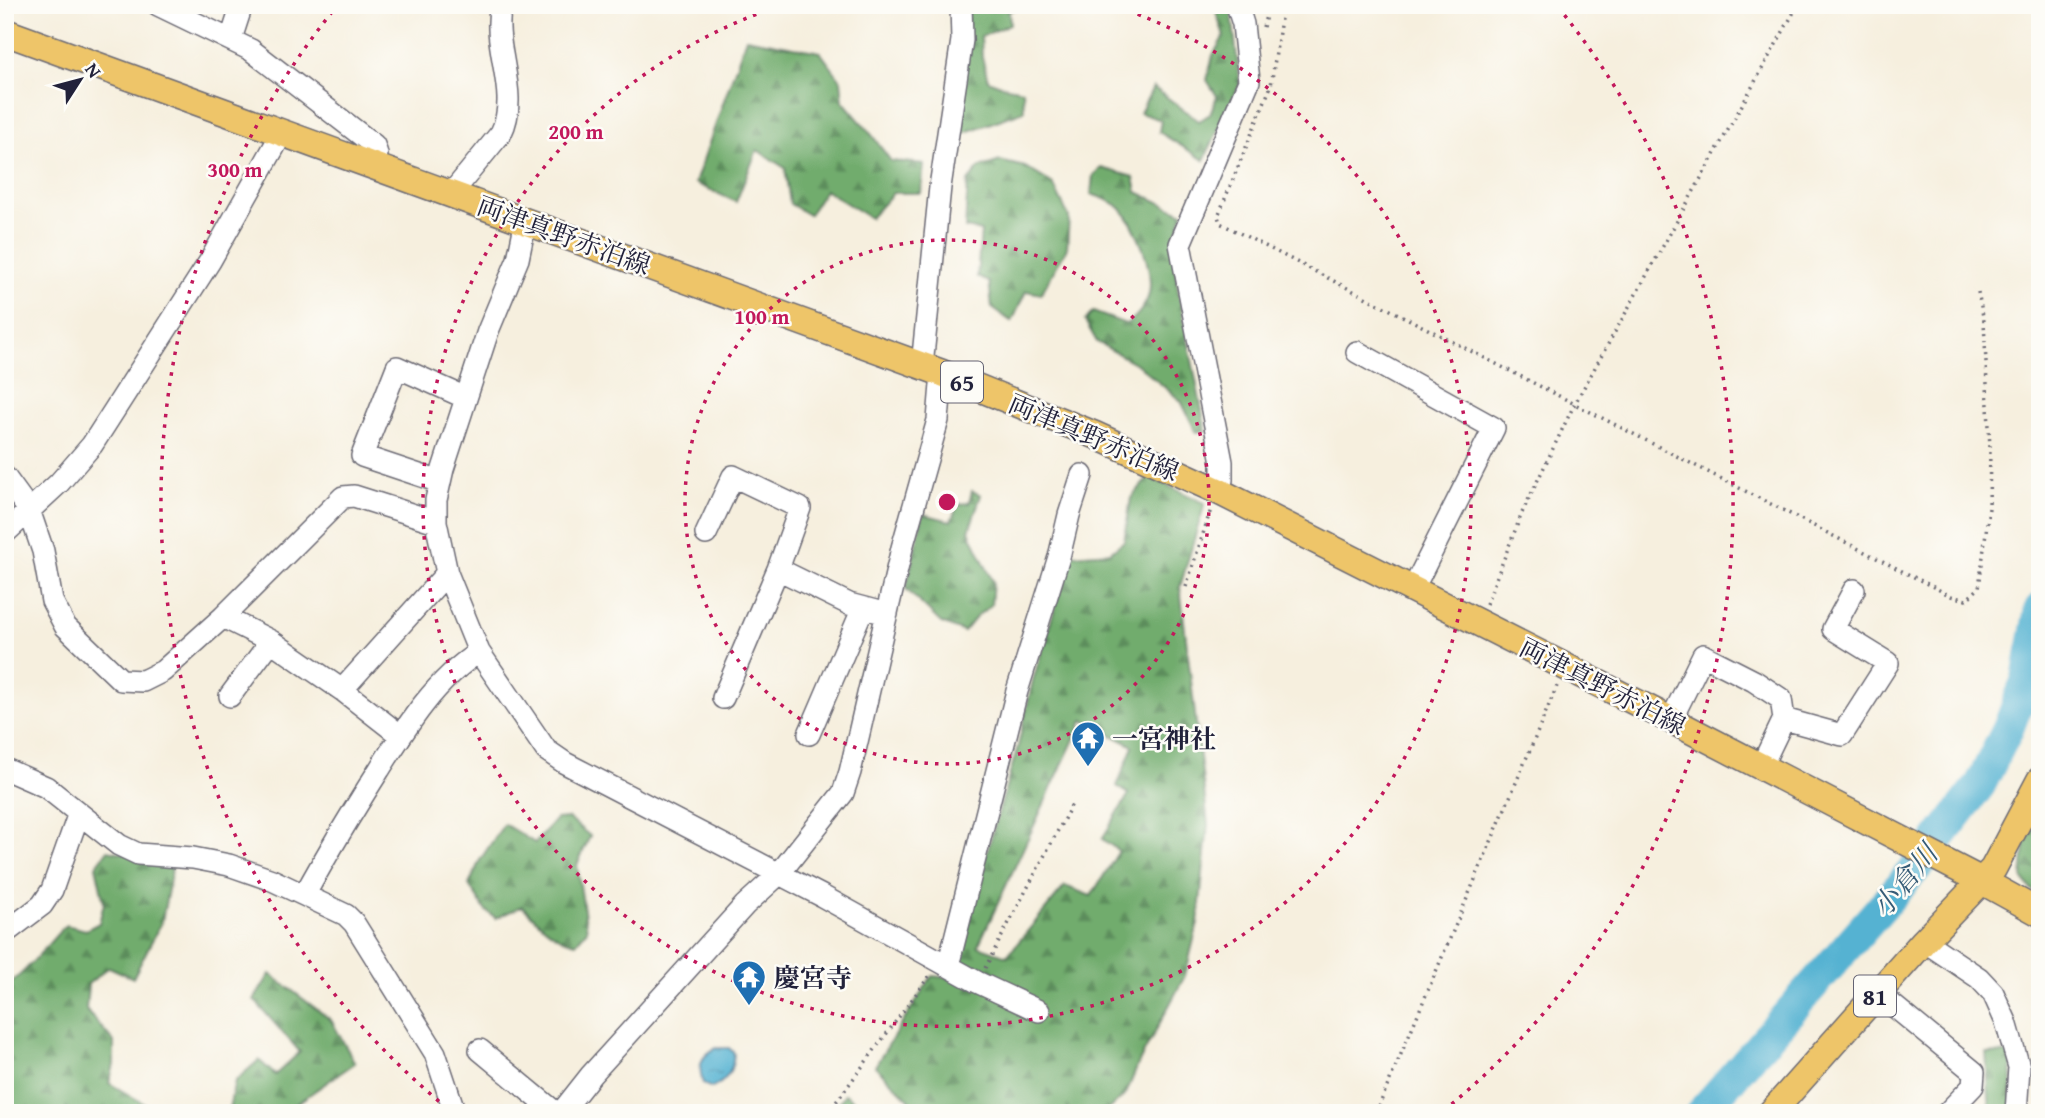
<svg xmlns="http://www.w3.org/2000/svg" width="2045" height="1118" viewBox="0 0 2045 1118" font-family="'Gentium Book Plus','Noto Serif JP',serif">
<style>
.forest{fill:url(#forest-firs);stroke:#4a6754;stroke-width:2;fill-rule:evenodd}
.water{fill:url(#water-ripples);stroke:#3b6a86;stroke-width:2}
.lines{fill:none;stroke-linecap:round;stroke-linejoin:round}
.river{stroke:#54b2d2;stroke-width:32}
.minor-casing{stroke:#6c6a74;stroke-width:24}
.major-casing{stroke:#6c6a74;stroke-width:29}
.path{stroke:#6c6a74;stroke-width:3.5;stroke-dasharray:2 5;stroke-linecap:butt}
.minor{stroke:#fff;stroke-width:21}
.major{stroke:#eec569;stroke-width:26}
.ring{fill:none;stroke:#c2185b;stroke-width:3.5;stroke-dasharray:3.5 7}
.labels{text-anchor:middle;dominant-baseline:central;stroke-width:5;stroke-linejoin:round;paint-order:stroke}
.shield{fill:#fdfcf7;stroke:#646373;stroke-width:2}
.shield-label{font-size:24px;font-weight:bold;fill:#22223b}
.street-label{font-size:26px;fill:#22223b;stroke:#fdfcf7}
.poi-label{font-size:26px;font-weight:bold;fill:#22223b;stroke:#fdfcf7;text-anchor:start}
.water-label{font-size:28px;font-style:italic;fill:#365c77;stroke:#fdfcf7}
.centre{fill:#c2185b;stroke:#fdfcf7;stroke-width:3.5}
.ring-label{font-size:21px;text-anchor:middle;font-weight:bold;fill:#c2185b;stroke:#fdfcf7;stroke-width:5;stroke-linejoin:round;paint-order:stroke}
</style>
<defs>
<pattern id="forest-firs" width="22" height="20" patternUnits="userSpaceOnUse" patternTransform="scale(1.75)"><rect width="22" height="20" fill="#71ac6d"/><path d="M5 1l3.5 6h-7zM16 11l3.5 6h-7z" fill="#5c8c5b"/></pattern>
<pattern id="water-ripples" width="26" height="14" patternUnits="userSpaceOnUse" patternTransform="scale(1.75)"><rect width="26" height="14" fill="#54b2d2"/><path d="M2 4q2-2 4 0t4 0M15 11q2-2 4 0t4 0" fill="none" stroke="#4590ac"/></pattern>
</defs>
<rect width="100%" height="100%" fill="#fdfcf7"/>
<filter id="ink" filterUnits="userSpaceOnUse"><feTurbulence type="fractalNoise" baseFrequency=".0143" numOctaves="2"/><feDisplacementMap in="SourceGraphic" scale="14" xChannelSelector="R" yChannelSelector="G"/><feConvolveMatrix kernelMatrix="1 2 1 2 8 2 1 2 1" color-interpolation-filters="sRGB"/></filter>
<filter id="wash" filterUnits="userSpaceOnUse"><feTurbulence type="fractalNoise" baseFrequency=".00686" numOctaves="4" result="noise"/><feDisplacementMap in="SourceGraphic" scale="28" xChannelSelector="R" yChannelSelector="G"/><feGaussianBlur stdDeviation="1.57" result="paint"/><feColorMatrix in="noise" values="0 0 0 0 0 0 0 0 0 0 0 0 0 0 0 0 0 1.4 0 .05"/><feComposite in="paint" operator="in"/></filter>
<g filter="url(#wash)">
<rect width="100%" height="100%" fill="#f6efde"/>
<path class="forest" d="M969,5H1026L1009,11L1010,24L981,37L982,57L988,80L1003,86L1023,90L1024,111L955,136Z
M1212,5H1231L1240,84L1204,160L1159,132L1161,120L1140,113L1153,87L1199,121L1210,114L1217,96L1207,80L1213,55L1224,36L1215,8Z
M746,38L820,52L841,80L843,101L872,135L891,161L924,164L921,193H893L870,218L825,190L809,215L790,204L785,168L757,150L736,202L695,183Z
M1000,161L1025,167L1053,184L1069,217L1067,248L1041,294L1026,291L1012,322L992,308L989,282L977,277L981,231L965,228L968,181L979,168Z
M1101,168L1134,177L1137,192L1183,213L1173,245L1177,284L1206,431L1196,432L1181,401L1138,365L1097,342L1085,321L1093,312L1126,324C1136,318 1146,306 1149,294C1154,270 1137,225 1120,208C1114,201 1100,197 1091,194L1093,175Z
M1149,477L1205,503L1180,587L1208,824L1198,923L1185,976L1140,1060L1126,1094L1105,1113H901L910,1100L875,1066L932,976L955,978L986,856L1018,746L1033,680L1071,555L1110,552L1124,541L1131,498ZM1083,720L1133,746L1117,786L1129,794L1102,839L1119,851L1091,896L1065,886L1007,956L978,946Z
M972,491L981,495L969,531L993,582L991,605L977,616L964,632L941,623L906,589L923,514L951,521L958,504L969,503Z
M2040,814V900L2022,878L2025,843Z
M568,818L590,836L577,865L587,930L576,943C554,939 538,921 522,906L496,918L485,910L469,885L480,860L504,824L535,843L556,819Z
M108,850L173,863L162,921L133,978L109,967L88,984L86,1010L114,1042V1065L109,1083L160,1113H5V985C20,981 51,939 66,925L86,930L99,923L104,903L96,866Z
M270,974L331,1020L355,1063L283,1113H228L235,1081L259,1060L275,1075L300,1052L254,1000Z
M1986,1053L2011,1054L2013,1113H1990Z
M845,1094L870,1113H832Z"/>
<path class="water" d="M716,1048H729L734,1053C733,1070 727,1081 712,1088L703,1084C698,1066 699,1057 716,1048Z"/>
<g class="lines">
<path class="river" d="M1701,1113L1921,862L1980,785L2008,729L2027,679L2040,609"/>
</g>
</g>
<g filter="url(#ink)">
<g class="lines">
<g class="minor-casing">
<path id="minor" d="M158,5L251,50L374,145L377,154L374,165
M231,39L242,5
M452,193L501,133C521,93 491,47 501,5
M526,220L518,259L488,331L443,469L436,500V522L447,573L479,652L546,750L565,763L822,896L977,982L1039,1011
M1357,352L1494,428L1413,589
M922,366L940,187L962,40L961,5
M5,477L29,510L43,551L52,601L65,626L121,680L143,681L163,671L223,617L343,497L354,496L436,522
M440,482L362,456L397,367L466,398
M1218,491L1222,480V462L1180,244L1249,81L1243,24L1237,5
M5,533L59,483L92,445L210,261L282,133
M706,534L733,476L800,508L778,569
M223,617L271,641L342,690
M230,696L271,641
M723,698L778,569L849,604L887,614
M1784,719L1842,735L1888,663L1833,629L1854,590
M1671,720L1703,655L1754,681L1781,699L1784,719L1761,767
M809,734L863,608
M401,736L342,690L447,573
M5,769L46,787L119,845L138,854L193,858L229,865L272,880L346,915L354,923L435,1053L455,1113
M305,894C328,852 353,811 379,770C406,727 435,680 479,652
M5,933L42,905L52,890L79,813
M1924,941L1979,978L1993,993L2006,1022L2019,1067L2016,1113
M948,966L1017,691L1059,557L1069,515L1082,475
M1878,993L1974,1072L1973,1086L1947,1113
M480,1050L556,1113
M561,1113L591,1075L745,905L779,874L843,793L850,772L902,548L938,420L942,373"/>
</g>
<g class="major-casing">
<path id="major" d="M5,32L942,373L1095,435L1218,491L1671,720L1982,881L2040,913
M1771,1113L1924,941L1993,869L2040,780"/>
</g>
<path class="path" d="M1283,5L1271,86L1218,216L1220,223L1951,596L1966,600L1979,588L1989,508L1990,449L1984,321L1978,292
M1263,27L1269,5
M1186,587L1211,509
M1486,604L1522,513L1574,405L1798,5
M985,968L1073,802
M828,1113L930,975
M1376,1113L1557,686"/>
<use href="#minor" class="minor"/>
<use href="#major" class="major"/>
</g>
</g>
<g class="ring">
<circle cx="947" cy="502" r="262"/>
<path d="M1118 7A524 524 0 1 1 776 7"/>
<path d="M447 1108A786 786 0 0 1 336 7M1558 7A786 786 0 0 1 1447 1108"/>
</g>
<defs>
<g id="temple-pin" transform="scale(1.75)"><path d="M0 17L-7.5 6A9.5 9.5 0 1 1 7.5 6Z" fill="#1f6fb2" stroke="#fdfcf7"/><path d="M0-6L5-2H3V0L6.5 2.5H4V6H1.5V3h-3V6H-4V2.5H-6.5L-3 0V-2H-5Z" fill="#fff"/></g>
</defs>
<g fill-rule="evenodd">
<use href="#temple-pin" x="1088" y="738"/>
<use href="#temple-pin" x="749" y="977"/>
</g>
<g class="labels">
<g class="shield">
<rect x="941" y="361.5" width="42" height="41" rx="5"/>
<rect x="1854" y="975.5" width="42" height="41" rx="5"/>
</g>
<g class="shield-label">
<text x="962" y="382">65</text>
<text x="1875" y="996">81</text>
</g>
<g class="street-label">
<text transform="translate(564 235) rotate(20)">両津真野赤泊線</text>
<text transform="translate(1094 437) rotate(23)">両津真野赤泊線</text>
<text transform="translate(1603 686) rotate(27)">両津真野赤泊線</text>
</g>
<g class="poi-label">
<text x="1112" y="738">一宮神社</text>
<text x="774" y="977">慶宮寺</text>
</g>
<g class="water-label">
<text transform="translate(1904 880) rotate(-50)">小倉川</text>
</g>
</g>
<circle cx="947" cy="502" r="10" class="centre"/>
<g class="ring-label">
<text x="576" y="139">200 m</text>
<text x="235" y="177">300 m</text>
<text x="762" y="324">100 m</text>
</g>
<rect width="2045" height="1118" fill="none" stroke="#fdfcf7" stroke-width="28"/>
<g transform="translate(80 80) rotate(54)" stroke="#fdfcf7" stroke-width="5" paint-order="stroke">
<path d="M0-5L12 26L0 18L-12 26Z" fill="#22223b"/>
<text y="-10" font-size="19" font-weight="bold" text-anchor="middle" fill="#22223b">N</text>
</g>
</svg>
